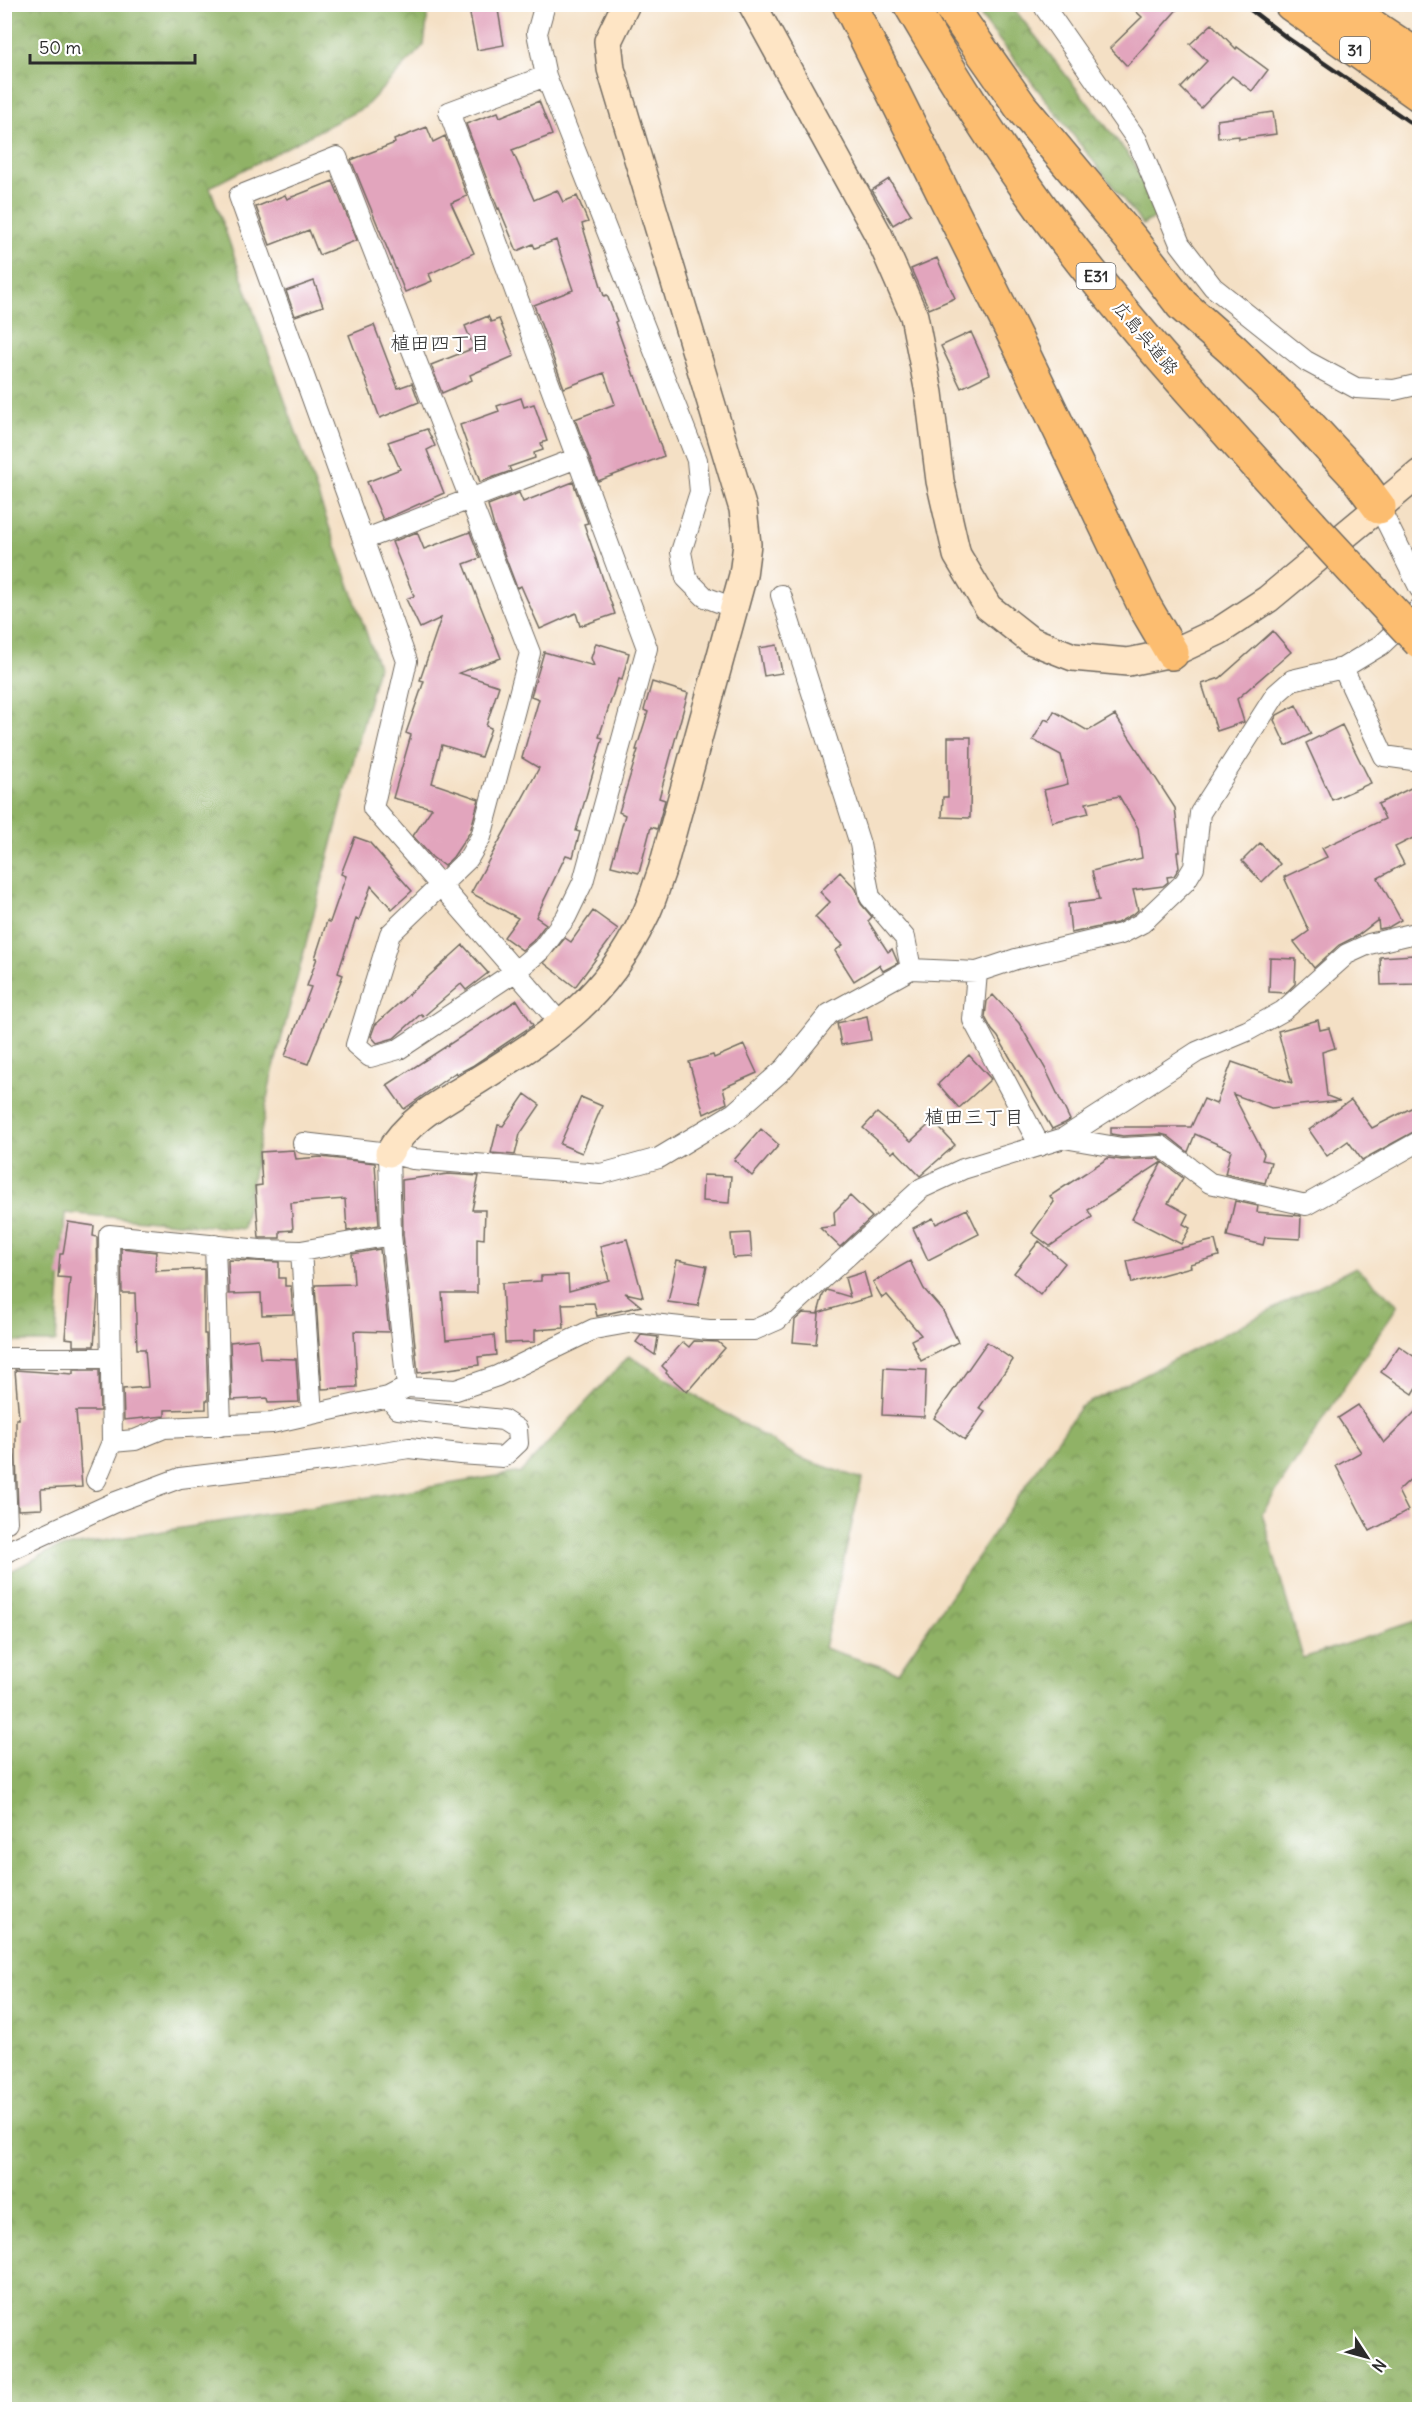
<svg xmlns="http://www.w3.org/2000/svg" width="1424" height="2414" viewBox="0 0 1424 2414" font-family="Delius,'Klee One',sans-serif">
<style>
.forest{fill:url(#forest-crowns);stroke:#5e6e48;stroke-width:1.5}
.building{fill:#e2a5bd}
.lines{fill:none;stroke-linecap:round;stroke-linejoin:round}
.street-casing{stroke:#716a61;stroke-width:22}
.secondary-casing{stroke:#716a61;stroke-width:30}
.highway-casing{stroke:#716a61;stroke-width:36}
.street{stroke:#fff;stroke-width:20}
.secondary{stroke:#fee5c5;stroke-width:27}
.highway{stroke:#fcbd6f;stroke-width:33}
.rail{stroke:#2b2b2b;stroke-width:4.5}
.highway-bridge-casing{stroke:#716a61;stroke-width:36;stroke-linecap:butt}
.highway-bridge{stroke:#fcbd6f;stroke-width:33}
.labels{text-anchor:middle;dominant-baseline:central;stroke-width:4.5;stroke-linejoin:round;paint-order:stroke}
.shield{fill:#fff;stroke:#6b6b6b;stroke-width:1.5}
.shield-label{font-size:16px;font-weight:bold;fill:#2b2b2b}
.street-label{font-size:18px;fill:#2b2b2b;stroke:#fff}
.neighbourhood-label{font-size:20px;fill:#2b2b2b;stroke:#fff}
</style>
<defs>
<pattern id="forest-crowns" width="20" height="18" patternUnits="userSpaceOnUse" patternTransform="scale(1.5)"><rect width="20" height="18" fill="#90b266"/><path d="M2 6a3 3 0 1 1 6 0M12 15a3 3 0 1 1 6 0" fill="none" stroke="#769154"/></pattern>
</defs>
<rect width="100%" height="100%" fill="#fff"/>
<filter id="ink" filterUnits="userSpaceOnUse"><feTurbulence type="fractalNoise" baseFrequency=".0167" numOctaves="2"/><feDisplacementMap in="SourceGraphic" scale="12" xChannelSelector="R" yChannelSelector="G"/><feConvolveMatrix kernelMatrix="1 2 1 2 8 2 1 2 1" color-interpolation-filters="sRGB"/></filter>
<filter id="wash" filterUnits="userSpaceOnUse"><feTurbulence type="fractalNoise" baseFrequency=".008" numOctaves="4" result="noise"/><feDisplacementMap in="SourceGraphic" scale="24" xChannelSelector="R" yChannelSelector="G"/><feGaussianBlur stdDeviation="1.35" result="paint"/><feColorMatrix in="noise" values="0 0 0 0 0 0 0 0 0 0 0 0 0 0 0 0 0 1.4 0 .05"/><feComposite in="paint" operator="in"/></filter>
<g filter="url(#wash)">
<rect width="100%" height="100%" fill="#f4e0c5"/>
<path class="forest" d="M4,5H429L424,45L365,107L210,187L378,666L271,1079L243,1229L65,1213L56,1342H4Z
M972,5H1011L1134,162L1156,216L1143,225Z
M1356,1267L1398,1305L1262,1513L1303,1658L1419,1620V2409L5,2410V1574L54,1549L521,1472L629,1356L800,1458L862,1479L824,1648L898,1672L1080,1407Z"/>
<g id="blocks">
<path class="building" d="M468,4H497L504,45L477,50Z
M1128,4H1182L1127,66L1110,48L1142,17Z
M1212,24L1236,49L1237,47L1268,70L1252,91L1232,76L1201,108L1181,88L1207,61L1190,44Z
M539,101L552,135L512,150L534,200L557,190L563,202L577,196L588,222L582,224L604,296L607,295L617,321L615,322L634,376H636L664,456L598,481L575,419L615,404L604,373L564,388L534,305L573,290L556,240L535,248L533,244L517,251L499,208L498,209L466,124L498,112L500,117Z
M1273,112L1276,134L1239,139V136L1218,138L1217,120Z
M427,127L433,142L445,136L467,196L451,203L474,253L429,274L432,281L405,292L351,160L395,143L394,140Z
M889,179L911,214L893,225L872,190Z
M333,181L357,240L319,255L309,230L270,245L256,207L285,195L287,199Z
M937,258L955,298L929,309L911,269Z
M314,281L323,306L295,316L286,291Z
M488,316L491,322L499,319L514,356L470,375L472,380L442,393L431,365L474,348L465,326Z
M374,325L398,388L412,383L419,402L380,418L349,335Z
M971,332L990,374L961,388L941,346Z
M521,398L524,407L534,404L547,441L541,443L543,450L534,453L535,458L509,467L511,471L480,482L460,425L499,411L497,406Z
M427,429L435,446L427,450L444,493L383,520L367,482L400,469L388,442Z
M573,482L588,523L584,524L615,614L580,626L576,613L540,629L521,586L517,588L494,527L488,505L519,493L523,502Z
M417,532L424,549L470,532L480,558L464,564L501,658L459,673L499,686L486,726L491,728L481,757L442,745L432,783L479,799L470,832L453,857L444,866L432,857L413,836L432,808L393,798L411,735L406,733L424,681L420,680L441,618L420,628L406,599L414,596L392,542Z
M1273,631L1291,652L1237,699L1244,722L1217,731L1202,684L1220,678Z
M596,643L629,653L622,680L618,679L599,737L603,738L576,831L580,832L573,857L566,855L536,917L546,924L533,941L522,950L504,937L518,918L471,893L539,768L522,758L539,699L531,696L544,652L594,666L591,658Z
M777,645L782,673L764,676L759,648Z
M652,682L688,693L659,798L665,800L657,829L651,827L639,873L611,866L625,815L619,812L638,750H636L648,712L644,710Z
M1296,705L1311,734L1286,746L1274,720L1277,715Z
M1054,711L1088,731L1115,715L1175,808L1180,852H1177L1179,868L1174,876L1167,877L1168,882L1163,886L1133,890L1138,910L1135,913L1117,923L1071,933L1068,904L1099,900L1092,871L1142,858L1138,828L1119,796L1086,803L1089,813L1052,822L1044,790L1068,784L1061,755L1033,740L1045,719L1049,721Z
M1342,725L1371,783L1332,800L1306,743Z
M948,737H971L970,818L942,817L943,797H948Z
M1419,784V835L1395,847L1404,864L1378,878L1401,920L1389,927L1379,929L1378,920L1357,936L1339,945L1314,968L1294,942L1309,931L1284,877L1327,857L1322,848L1385,819L1378,804Z
M355,837L369,842L412,891L392,909L371,886L359,920L356,919L338,973L343,975L308,1064L285,1056L311,987L307,986L317,958H315L327,921L330,922L346,876L341,874Z
M1260,843L1280,864L1262,882L1242,861Z
M840,872L856,889L861,904L872,917L868,921L888,952L892,949L898,963L883,971L879,965L854,981L835,951L843,945L815,917L830,902L820,892Z
M593,911L618,929L575,987L544,963L565,938L571,942Z
M463,945L488,973L466,990L461,984L423,1017L421,1014L394,1038L377,1043L371,1036L375,1025Z
M1414,955L1415,984L1381,985L1380,957Z
M1270,958L1296,959L1295,984L1286,993L1269,992Z
M993,995L1019,1023L1045,1068L1070,1120L1065,1123L1052,1129L998,1037L992,1030L985,1017L987,1001Z
M517,1000L533,1025L472,1066L457,1074L456,1072L404,1109L387,1085Z
M867,1016L871,1040L841,1045L837,1023Z
M1318,1020L1320,1030L1329,1028L1335,1048L1322,1052L1327,1096L1340,1101L1271,1108L1233,1094L1264,1154L1262,1160L1271,1162L1265,1183L1225,1174L1231,1150L1195,1134L1188,1152L1168,1136L1161,1134L1123,1136L1111,1134V1127H1191L1204,1099L1216,1104L1232,1062L1292,1083L1278,1031Z
M744,1045L757,1073L723,1088L727,1103L704,1114L689,1062L713,1055L714,1058Z
M969,1055L991,1079L959,1108L938,1084Z
M525,1094L540,1105L520,1134L515,1155L491,1153L498,1125L503,1126Z
M581,1097L602,1106L582,1153L560,1144Z
M1351,1100L1372,1128L1419,1104V1129L1362,1160L1348,1141L1327,1156L1309,1130Z
M877,1113L911,1141L933,1121L955,1145L920,1176L895,1150L892,1153L863,1128Z
M761,1129L779,1145L752,1176L734,1160Z
M294,1150L296,1159L321,1157L375,1163L379,1225L347,1231L345,1199L291,1203L293,1230L280,1231V1238H259L255,1186L262,1185L260,1152Z
M1108,1158L1122,1160L1157,1158L1162,1162L1088,1210L1092,1217L1050,1246L1032,1233L1054,1202L1050,1196Z
M1162,1162L1183,1178L1168,1203L1188,1214L1183,1224L1190,1228L1181,1244L1132,1219Z
M448,1174L479,1176L472,1210H485L484,1239L477,1238V1293H442L446,1340L494,1335L496,1355L478,1357L479,1365L418,1373L403,1234L402,1180Z
M703,1175L731,1176L729,1203L702,1201Z
M850,1196L872,1217L840,1247L820,1228L835,1226L834,1212Z
M1235,1201L1258,1206L1257,1212L1301,1216L1300,1239L1265,1237L1263,1245L1227,1236Z
M967,1209L979,1234L928,1260L913,1228L933,1218L936,1224Z
M68,1222L94,1226L93,1236L97,1237L98,1293L94,1346H73V1339L65,1338L70,1278L58,1277L60,1254H63Z
M750,1233L752,1257L733,1258L731,1234Z
M627,1239L643,1297L625,1293L641,1306L597,1316L594,1303L562,1304L564,1328L535,1330V1342L505,1343L502,1283L541,1281V1276L568,1275L569,1291L609,1280L600,1246Z
M1215,1240L1219,1256L1190,1264L1191,1267L1132,1283L1127,1261Z
M1039,1241L1065,1263L1040,1295L1014,1273Z
M121,1248L156,1252L155,1271L204,1269V1334H206L208,1401H206V1409L165,1410V1416L124,1420L123,1389L148,1387L145,1349H137L135,1293H122Z
M380,1249L389,1332L354,1331L357,1387L322,1389L315,1285L354,1284L352,1254Z
M228,1260L279,1262V1278H285V1286H291L293,1314L262,1315L261,1293L229,1294Z
M677,1260L707,1266L698,1306L668,1302Z
M910,1261L924,1289L943,1311L958,1342L921,1361L911,1340L921,1335L887,1295L882,1298L873,1282Z
M864,1272L871,1297L818,1313L823,1295L827,1290L850,1297L845,1278Z
M803,1313L819,1314L816,1344L793,1342L795,1320Z
M641,1335L658,1337L655,1355L636,1342Z
M258,1339L260,1358L296,1359L299,1402L268,1403L267,1398L232,1400L230,1342Z
M694,1341L718,1342L725,1348L687,1392L666,1373L667,1371L662,1366L683,1342L689,1347Z
M987,1342L1013,1360L979,1408L985,1412L965,1440L934,1418Z
M1399,1346L1419,1360V1384L1413,1394L1381,1372Z
M884,1368L926,1370L924,1417L882,1415Z
M15,1370L73,1374V1370H99L100,1411H76L82,1487L41,1489L42,1509L18,1510L16,1458V1419H19Z
M1358,1405L1384,1443L1419,1408V1471L1398,1491L1408,1511L1370,1531L1336,1466L1361,1452L1338,1418Z"/>
</g>
</g>
<g filter="url(#ink)">
<use href="#blocks" fill-opacity="0" stroke="#716a61" stroke-width="1.5"/>
<g class="lines">
<g class="street-casing">
<path id="street" d="M545,4L537,33L546,76L697,460L700,492L681,552L686,578L705,597L734,608
M1045,8L1137,140L1180,244L1213,287L1306,361L1356,388L1394,390L1420,384
M546,76L449,112L647,648L583,882L566,917L542,949L516,971L399,1049L370,1057L356,1045L390,934L468,859L481,837L530,653L337,157L239,196L407,661L373,808C436,880 499,952 562,1025
M1379,507L1420,589
M363,540L577,458
M781,595L860,844L870,897L905,938L911,969
M1343,668L1384,756L1420,761
M977,972L973,1020L1040,1146
M1064,1138L1122,1148L1161,1146L1210,1183L1306,1205L1420,1141
M303,1143L389,1153L413,1159L601,1174L659,1158L734,1113L785,1068L829,1014L911,969L977,972L1016,959L1121,934L1142,923L1185,882L1194,867L1200,813L1276,694L1292,680L1343,668L1381,645L1420,608
M215,1245L221,1426
M301,1251L312,1414
M4,1358H111
M407,1387L456,1390L497,1376L594,1329L634,1322L709,1330H754L777,1320L922,1188L963,1169L1064,1138L1197,1052L1247,1031L1283,1011L1347,954L1369,944L1420,932
M112,1442L135,1440L164,1428L272,1423L388,1397
M4,1459L7,1522
M96,1480L112,1442L109,1235L260,1250L301,1251L391,1235
M4,1553L113,1503L180,1478L332,1460L409,1448L460,1454L503,1457L518,1443L517,1429L503,1420L398,1409L388,1397L407,1387L391,1235L389,1153"/>
</g>
<g class="secondary-casing">
<path id="secondary" d="M752,4L878,234L914,316L929,393L940,481L957,555L988,607L1030,640L1073,657L1128,662L1172,653L1219,631L1268,599L1420,473
M389,1153C409,1117 447,1100 480,1079C555,1032 605,999 644,918C652,903 656,886 662,870L743,575L747,544L743,509L611,69L608,41L626,4"/>
</g>
<g class="highway-casing">
<path id="highway" d="M849,4L1020,347L1145,607L1172,653
M910,4C955,81 1003,158 1057,229C1135,333 1225,428 1311,525
M949,4L1021,107L1132,240L1182,305L1233,350L1303,419L1356,476L1379,507
M1291,4L1420,95
M1339,4L1420,58"/>
</g>
<use href="#street" class="street"/>
<use href="#secondary" class="secondary"/>
<use href="#highway" class="highway"/>
<path class="rail" d="M1243,4L1286,37L1420,129"/>
<g class="highway-bridge-casing">
<path id="highway-bridge" d="M1311,525L1420,642"/>
</g>
<use href="#highway-bridge" class="highway-bridge"/>
</g>
</g>
<g class="labels">
<g class="shield">
<rect x="1340" y="37" width="30" height="26" rx="4.5"/>
<rect x="1076.5" y="263" width="39" height="26" rx="4.5"/>
</g>
<g class="shield-label">
<text x="1355" y="50">31</text>
<text x="1096" y="276">E31</text>
</g>
<g class="street-label">
<text transform="translate(1146 338) rotate(50)">広島呉道路</text>
</g>
<g class="neighbourhood-label">
<text x="440" y="342">植田四丁目</text>
<text x="974" y="1116">植田三丁目</text>
</g>
</g>
<rect width="1424" height="2414" fill="none" stroke="#fff" stroke-width="24"/>
<g transform="translate(1367 2357) rotate(126)" stroke="#ffffff" stroke-width="4.5" paint-order="stroke">
<path d="M0-4.5L10 22L0 15L-10 22Z" fill="#2b2b2b"/>
<text y="-9" font-size="16" font-weight="bold" text-anchor="middle" fill="#2b2b2b">N</text>
</g>
<path d="M30 54v9h165v-9" fill="none" stroke="#2b2b2b" stroke-width="3"/>
<text x="39" y="54" font-size="18" fill="#2b2b2b" stroke="#ffffff" stroke-width="4.5" paint-order="stroke">50 m</text>
</svg>
